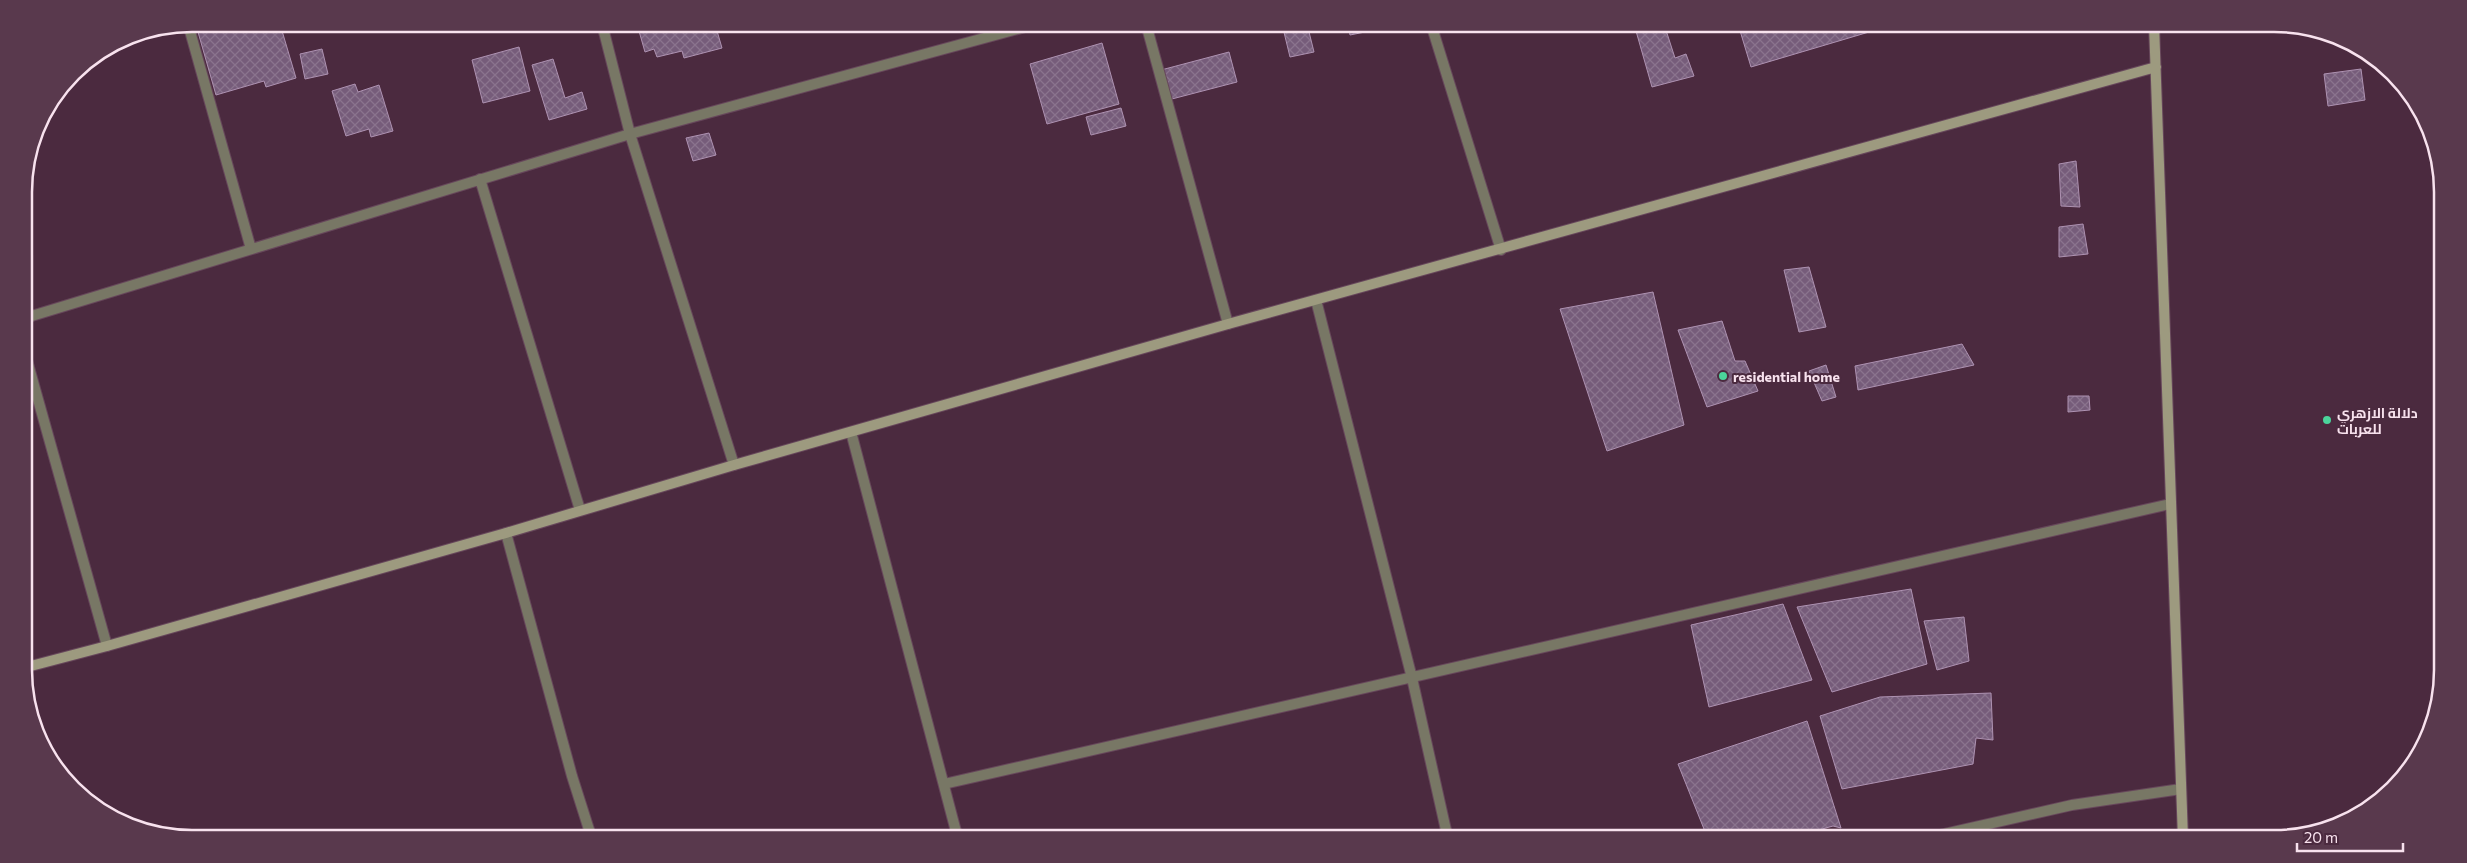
<svg xmlns="http://www.w3.org/2000/svg" width="2467" height="863" viewBox="0 0 2467 863" font-family="Commissioner,Cairo,sans-serif">
<style>
.building{fill:url(#building-cross-hatch);stroke:#ae92b2}
.lines{fill:none;stroke-linecap:round;stroke-linejoin:round}
.street-casing{stroke:#67475b;stroke-width:12}
.secondary-casing{stroke:#67475b;stroke-width:12}
.street{stroke:#787765;stroke-width:10}
.secondary{stroke:#9d9a7f;stroke-width:10}
.poi-dot{fill:#4bd49b;stroke:#4b2a3f;stroke-width:2}
.labels{text-anchor:middle;dominant-baseline:central;stroke-width:4;stroke-linejoin:round;paint-order:stroke}
.poi-label{font-size:14px;font-weight:bold;fill:#f8e2ee;stroke:#4b2a3f;text-anchor:start}
.rim{fill:none;stroke:#f8e2ee;stroke-width:2.5}
</style>
<defs>
<pattern id="building-cross-hatch" width="8" height="8" patternUnits="userSpaceOnUse" patternTransform="scale(1.25)"><rect width="8" height="8" fill="#765c7a"/><path d="M0 0l8 8M0 8l8-8" fill="none" stroke="#8a738d"/></pattern>
</defs>
<rect width="100%" height="100%" fill="#4b2a3f"/>
<path class="building" d="M227,24H280L296,78L266,87L264,81L216,95L198,32Z
M637,24H715L722,48L684,58L682,51L657,57L654,49L645,52Z
M1282,24H1307L1314,52L1290,57Z
M1348,24H1373L1375,30L1350,35Z
M1634,24H1664L1675,58L1686,54L1694,76L1652,87Z
M1738,24H1896L1751,67Z
M1102,43L1119,104L1047,124L1030,64Z
M519,47L530,91L483,103L472,60Z
M322,49L328,74L305,79L300,54Z
M1229,52L1237,82L1168,100L1161,70Z
M553,59L565,98L582,92L587,109L549,120L532,65Z
M2361,69L2365,100L2328,106L2324,74Z
M355,84L358,92L379,85L393,131L371,137L369,129L346,136L332,91Z
M1121,108L1126,126L1091,135L1086,117Z
M709,133L716,155L693,161L686,138Z
M2076,161L2080,207L2061,206L2059,164Z
M2083,224L2088,254L2059,257V227Z
M1809,267L1826,327L1799,332L1784,270Z
M1653,292L1684,425L1607,451L1560,309Z
M1722,321L1735,361H1745L1758,391L1707,407L1678,330Z
M1962,344L1974,365L1858,390L1855,366Z
M1826,365L1836,397L1822,401L1809,371Z
M2068,396H2089L2090,410L2068,412Z
M1911,589L1927,664L1832,692L1797,607Z
M1783,604L1812,680L1709,707L1691,625Z
M1964,617L1969,661L1937,670L1924,621Z
M1991,693L1993,740L1976,738L1973,764L1842,789L1820,716L1880,697Z
M1807,721L1841,828L1833,826L1786,839H1708L1678,764Z"/>
<g class="lines">
<g class="street-casing">
<path id="street" d="M188,24L251,249
M602,24L630,134L734,465
M1146,24L1228,324
M1431,24L1501,250
M480,179L580,510
M1316,300L1412,678L1448,839
M25,318L630,134L1036,24
M25,353L107,646
M851,432L958,839
M506,533L572,776L592,839
M944,784L2170,504
M1922,839L2072,805L2181,789"/>
</g>
<g class="secondary-casing">
<path id="secondary" d="M2154,24L2183,839
M27,667L107,646L506,533L734,465L1228,324L2156,67"/>
</g>
<use href="#street" class="street"/>
<use href="#secondary" class="secondary"/>
</g>
<g class="poi-dot">
<circle cx="1723" cy="376" r="5"/>
<circle cx="2327" cy="420" r="5"/>
</g>
<g class="labels">
<g class="poi-label">
<text x="1733" y="376">residential home</text>
<text x="2337" y="412">دلالة الازهري<tspan x="2337" dy="16">للعربات</tspan></text>
</g>
</g>
<path d="M0 0H2467V863H0ZM192 32H2274A160 160 0 0 1 2434 192V670A160 160 0 0 1 2274 830H192A160 160 0 0 1 32 670V192A160 160 0 0 1 192 32Z" fill="#59394d" fill-rule="evenodd"/>
<path class="rim" d="M192 32H2274A160 160 0 0 1 2434 192V670A160 160 0 0 1 2274 830H192A160 160 0 0 1 32 670V192A160 160 0 0 1 192 32Z"/>
<path d="M2297 843v8h106v-8" fill="none" stroke="#f8e2ee" stroke-width="2.5"/>
<text x="2304" y="843" font-size="15" fill="#f8e2ee" stroke="#4b2a3f" stroke-width="4" paint-order="stroke">20 m</text>
</svg>
